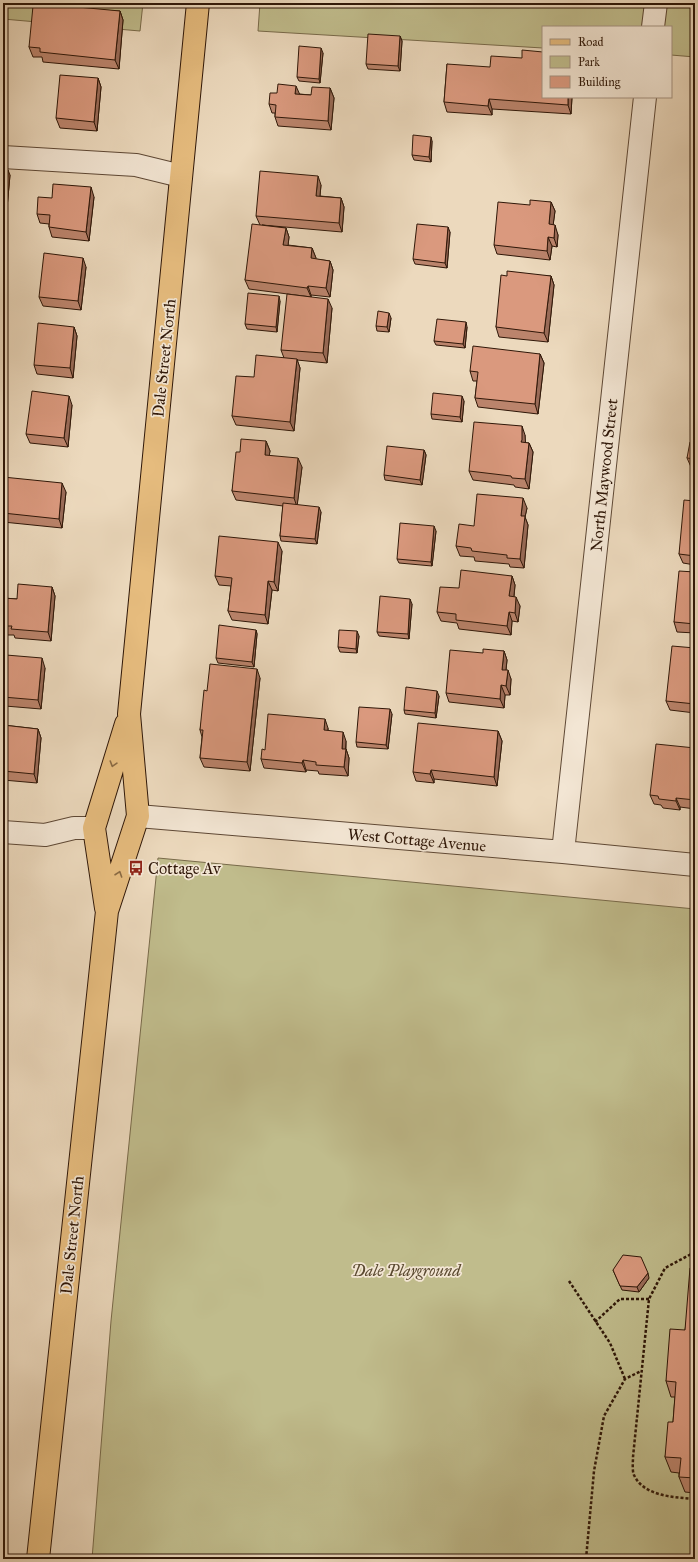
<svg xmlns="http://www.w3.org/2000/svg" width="698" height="1562" viewBox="0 0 698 1562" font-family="'IM FELL Great Primer',serif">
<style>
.green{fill:#c0bc8c;stroke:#786a4a}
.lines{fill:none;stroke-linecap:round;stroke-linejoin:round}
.minor-casing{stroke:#5e4835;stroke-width:24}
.major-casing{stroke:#2f1708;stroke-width:24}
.path{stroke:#2f1708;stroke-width:2.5;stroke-dasharray:3 2;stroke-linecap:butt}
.minor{stroke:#f3e6d4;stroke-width:22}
.major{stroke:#e6bc7e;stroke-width:22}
.wall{fill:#bb846c;stroke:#2f1708}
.shaded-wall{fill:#996b58;stroke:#2f1708}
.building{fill:#da997e;stroke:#2f1708}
.oneway{stroke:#8a6a43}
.labels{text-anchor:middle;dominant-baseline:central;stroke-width:3.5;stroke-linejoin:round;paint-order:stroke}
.street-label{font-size:16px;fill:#2f1708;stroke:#f3e6d4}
.poi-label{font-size:16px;fill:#2f1708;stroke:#f3e6d4;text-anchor:start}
.park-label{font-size:16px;font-style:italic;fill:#5a4930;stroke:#f3e6d4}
</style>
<rect width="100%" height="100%" fill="#ecd9bd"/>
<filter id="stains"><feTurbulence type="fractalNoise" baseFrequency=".005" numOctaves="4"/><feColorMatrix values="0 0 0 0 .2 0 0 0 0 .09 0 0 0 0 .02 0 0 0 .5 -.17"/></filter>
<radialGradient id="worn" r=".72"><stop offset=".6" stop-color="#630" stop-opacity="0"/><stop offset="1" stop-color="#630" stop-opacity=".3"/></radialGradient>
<path class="green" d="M3,3H143L140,31L3,19Z
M260,3H695V57L671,55V27H543V48L258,31Z
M158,858L695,909V1559H92L111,1321Z"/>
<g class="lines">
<g class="minor-casing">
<path id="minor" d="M653,27L656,3
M3,157L136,165L181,176
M138,816L563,852L695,865
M3,832L45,835L74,828H94
M563,852L645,97"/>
</g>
<g class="major-casing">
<path id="major" d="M106,908L94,828L126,724
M38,1559L107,911L138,816L129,714L198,3"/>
</g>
<path class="path" d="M695,1252L665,1268L649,1299L633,1457C633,1462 632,1471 634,1475C644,1497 675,1497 695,1499
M569,1281L610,1343L625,1379
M595,1322L620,1299H649
M586,1559L594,1471L604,1416L625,1379L641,1371"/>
<use href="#minor" class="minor"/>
<use href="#major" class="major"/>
</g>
<path class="wall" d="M46,7L120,11L123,20L119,69L43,62L42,57H33L29,47Z
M400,36L402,41L400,71L368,69L366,64Z
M323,53L320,83L299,81L297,77Z
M447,64L543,97H572L571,114L492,109V115L447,112L444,102Z
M98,78L101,87L97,131L60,128L56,118Z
M330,88L334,98L331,130L278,126L275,117V113H272L269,104L299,94L311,95Z
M695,91V148L691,139Z
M432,141L431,162L414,160L412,155Z
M3,170L10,175L7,208H3Z
M321,185L320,196L341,198L344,207L342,232L262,225L286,228L289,237L288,245L312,248L316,258L315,259L330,261L333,270L330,297L311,295V297L249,289L245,280L260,225L256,216Z
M94,197L89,241L52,237L49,227V224L40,223L37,214L52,198Z
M551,202L555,211L553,225L558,235L557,247L552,246L550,260L497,254L494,245L530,205Z
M450,232L447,268L415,264L413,259Z
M86,267L81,310L43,306L39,297Z
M507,276H551L554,285L548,342L499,337L496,327Z
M280,301L277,332L247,329L245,324Z
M332,308L327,363L297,360L300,368L294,431L236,425L232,416L254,377L284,358L281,350Z
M391,318L389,332L377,331L376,326Z
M74,327L77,336L73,378L37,374L34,365Z
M467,327L465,348L436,345L434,341Z
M540,354L544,363L538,414L478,407L475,398L477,381H473L470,371Z
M464,401L462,422L432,419L431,414Z
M72,405L68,447L30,443L26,434Z
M525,435V443H529L533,452L529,489L515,487L514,485L473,480L469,471Z
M266,441L270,451L269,455L302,467L297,505L321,512L317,544L281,541L280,536L283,506L236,500L232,491L240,452Z
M695,443V482L693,477L694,468L691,467L687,458Z
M424,450L426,455L422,485L385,480L384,475Z
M3,477L66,492L62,528L3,522Z
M695,501V565L683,563L679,554Z
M527,508L525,517L528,525L524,568L510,567L509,564L475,561L474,557L460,556L456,546L474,526Z
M436,531L432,566L399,563L397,559Z
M282,551L278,591L272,590L268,624L232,620L228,611L231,586L219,585L215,576Z
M695,572V633L677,632L674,622Z
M512,576L515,585L514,597L520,606L518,622L512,621L511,635L459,629L457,623L441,621L437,612L459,588Z
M52,587L55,596L51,641L15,638L14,635H3V598L17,599Z
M412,604L409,639L379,636L377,632Z
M256,630L257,634L254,667L218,663L216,658Z
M359,636L357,653L340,652L338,647Z
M695,648V713L670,710L666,701Z
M504,651L507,660L506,670L511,679L510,695H505L504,708L449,702L446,693L483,653Z
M45,668L41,709L5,706L3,700V686Z
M260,678L250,771L204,767L200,758L202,737L200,730L207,691Z
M439,696L436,718L405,714L404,710Z
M392,714L388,749L357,747L356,742Z
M3,725L38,729L41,738L37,783L3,780Z
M328,728V730L346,741V749L349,758L348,776L319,774L318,771L306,770V772L264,768L261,759L265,750Z
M498,731L502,741L497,786L434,779V783L416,781L413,772Z
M695,748V809L680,807V810L663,808L661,805L654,804L650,795Z
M695,1269V1493L685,1492L679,1477V1473L671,1472L665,1457L673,1422L675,1397H671L666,1381L685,1330Z
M613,1270L649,1278L639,1292L622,1290Z"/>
<path class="shaded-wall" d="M120,11L123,20L119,69L115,60Z
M400,36L402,41L400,71L398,66Z
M321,48L323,53L320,83L319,79Z
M98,78L101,87L97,131L94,122Z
M296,86L300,95L295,94Z
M330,88L334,98L331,130L328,121Z
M568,97H572L571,114L568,105Z
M489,99L492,109V115L488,106Z
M431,137L432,141L431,162L429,157Z
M8,170L10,175L7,208L6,204Z
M318,176L321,185L319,205L316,196Z
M91,187L94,197L89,241L86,232Z
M341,198L344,207L342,232L339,223Z
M551,202L555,211L552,234L549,224Z
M555,225L558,235L557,247L554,238Z
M448,227L450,232L447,268L445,263Z
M286,228L289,237L287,254L283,245Z
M548,237L552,246L550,260L547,251Z
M312,248L316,258L314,268L311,258Z
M83,258L86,267L81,310L78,301Z
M330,261L333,270L330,297L326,288Z
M551,276L554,285L548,342L544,333Z
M308,286L311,295V297L307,288Z
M279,296L280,301L277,332L276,327Z
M328,299L332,308L327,363L323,353Z
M389,313L391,318L389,332L387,327Z
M466,322L467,327L465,348L463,344Z
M74,327L77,336L73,378L70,368Z
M540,354L544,363L538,414L535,404Z
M297,359L300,368L294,431L290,422Z
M69,396L72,405L68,447L64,438Z
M462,396L464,401L462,422L460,417Z
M522,426L525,435L526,450L521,442Z
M266,441L270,451L268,464L265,455Z
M529,443L533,452L529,489L525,479Z
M424,450L426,455L422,485L420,480Z
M298,458L302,467L297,507L294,498Z
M62,483L66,492L62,528L59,519Z
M523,498L527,508L525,517L528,525L524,568L520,559L521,516Z
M319,507L321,512L317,544L315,539Z
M434,526L436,531L432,566L431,562Z
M278,542L282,551L278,591L274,582Z
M512,576L515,585L513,605L509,596Z
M268,581L272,590L268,624L265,615Z
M52,587L55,596L51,641L48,632Z
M516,597L520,606L518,622L515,613Z
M410,599L412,604L409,639L408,634Z
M509,612L512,621L511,635L507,626Z
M256,630L257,634L254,667L252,662Z
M357,631L359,636L357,653L356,649Z
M504,651L507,660L505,679L502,670Z
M42,658L45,668L41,709L38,700Z
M257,669L260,678L250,771L247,762Z
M508,670L511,679L510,695L506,686Z
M501,685L505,695L504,708L500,699Z
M437,691L439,696L436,718L435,713Z
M390,709L392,714L388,749L386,745Z
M325,719L328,728L327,739L324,730Z
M38,729L41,738L37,783L34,774Z
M498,731L502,741L497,786L494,777Z
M343,732L346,741L345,758L342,749Z
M346,749L349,758L348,776L344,767Z
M303,760L306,770V772L302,763Z
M431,770L434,779V783L430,774Z
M676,798L680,807V810L676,801Z
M648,1273L649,1278L639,1292L637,1287Z"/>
<path class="building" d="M46,4L120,11L115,60L40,52V48L29,47L33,6L46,7Z
M368,34L400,36L398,66L366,64Z
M299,46L321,48L319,79L297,77Z
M522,50L543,52V97H568V105L489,99L488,106L444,102L447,64L490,67L491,56L522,58Z
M60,75L98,78L94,122L56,118Z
M278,84L296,86L295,94L311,95L312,87L330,88L328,121L275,117L276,105L269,104L270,93H277Z
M695,91V139H691Z
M413,135L431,137L429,157L412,155Z
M3,170H8L6,204L3,203Z
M260,171L318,176L316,196L341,198L339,223L256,216Z
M53,184L91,187L86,232L49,227L50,215L37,214L38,197L52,198Z
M530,200L551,202L549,224L555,225L554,238L548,237L547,251L494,245L498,202L530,205Z
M252,224L286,228L283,245L312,248L311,258L330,261L326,288L308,286L307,288L245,280Z
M417,224L448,227L445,263L413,259Z
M44,253L83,258L78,301L39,297Z
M507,271L551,276L544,333L496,327L501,275L507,276Z
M248,293L279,296L276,327L245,324Z
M287,294L328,299L323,353L281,350Z
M378,311L389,313L387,327L376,326Z
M437,319L466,322L463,344L434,341Z
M38,323L74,327L70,368L34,365Z
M473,346L540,354L535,404L475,398L478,372L470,371Z
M256,355L297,359L290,422L232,416L236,376L254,377Z
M32,391L69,396L64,438L26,434Z
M433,393L462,396L460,417L431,414Z
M474,422L522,426V440L521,442L529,443L525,479L512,478L511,476L469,471Z
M241,439L266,441L265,455L298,458L294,498L232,491L236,452H240Z
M690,442L695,443V477H693L695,459L687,458Z
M387,446L424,450L420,480L384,475Z
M3,477L62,483L59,519L3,513Z
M477,494L523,498L521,516H525L520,559L507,558V555L472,551L471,548L456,546L459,524L474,526Z
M684,500L695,501V556L679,554Z
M283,503L319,507L315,539L280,536Z
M400,523L434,526L431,562L397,559Z
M219,536L278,542L274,582L268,581L265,615L228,611L232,578L215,576Z
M461,570L512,576L509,596L516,597L515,613L509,612L507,626L456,620V614L437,612L440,587L459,588Z
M679,571L695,572V624L674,622Z
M18,584L52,587L48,632L11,629L12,626H3V598L17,599Z
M380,596L410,599L408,634L377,632Z
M219,625L256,630L252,662L216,658Z
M339,630L357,631L356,649L338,647Z
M672,646L695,648V704L666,701Z
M483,649L504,651L502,670H508L506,686L501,685L500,699L446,693L450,650L483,653Z
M6,655L42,658L38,700L3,697V686Z
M210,664L257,669L247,762L200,758L203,730H200L204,690L207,691Z
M406,687L437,691L435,713L404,710Z
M359,707L390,709L386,745L356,742Z
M268,714L325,719L324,730L343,732L342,749H346L344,767L316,765V762L303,760L302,763L261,759L262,749L265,750Z
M418,723L498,731L494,777L431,770L430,774L413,772Z
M3,725L38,729L34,774L3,771Z
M656,744L695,748V800L676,798V801L659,799L658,796L650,795Z
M623,1255L641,1257L648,1273L637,1287L620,1286L613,1270Z
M690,1268L695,1269V1478L679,1477L681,1458L665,1457L668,1422H673L676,1382L666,1381L670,1329L685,1330Z"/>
<defs><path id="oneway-chevron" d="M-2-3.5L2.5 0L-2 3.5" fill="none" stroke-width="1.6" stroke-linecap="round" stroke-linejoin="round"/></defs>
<g class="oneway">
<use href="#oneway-chevron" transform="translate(113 764) rotate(107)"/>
<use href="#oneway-chevron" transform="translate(119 874) rotate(-71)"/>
</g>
<defs>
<g id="bus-bare" transform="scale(1.2)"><path d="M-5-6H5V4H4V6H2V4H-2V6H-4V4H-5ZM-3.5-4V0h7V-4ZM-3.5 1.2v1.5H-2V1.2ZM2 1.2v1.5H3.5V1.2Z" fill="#8f2418" stroke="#f3e6d4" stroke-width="2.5" paint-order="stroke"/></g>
</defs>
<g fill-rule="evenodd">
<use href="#bus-bare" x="136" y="868"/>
</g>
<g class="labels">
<g class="street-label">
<text transform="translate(164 358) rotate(-84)">Dale Street North</text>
<text transform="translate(604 475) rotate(-84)">North Maywood Street</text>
<text transform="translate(417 840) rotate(5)">West Cottage Avenue</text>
<text transform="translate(72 1235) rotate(-84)">Dale Street North</text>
</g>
<g class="poi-label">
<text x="148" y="868">Cottage Av</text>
</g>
<g class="park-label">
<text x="406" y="1270">Dale Playground</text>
</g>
</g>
<rect width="698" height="1562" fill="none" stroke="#ecd9bd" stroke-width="16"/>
<rect x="4" y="4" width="690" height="1554" fill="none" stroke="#2f1708" stroke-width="2"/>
<rect x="8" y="8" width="682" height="1546" fill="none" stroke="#2f1708"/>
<rect x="542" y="26" width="130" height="72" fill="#f3e6d4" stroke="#a59382"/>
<rect x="550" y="39" width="20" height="6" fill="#e6bc7e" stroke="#a59382"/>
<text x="578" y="46" font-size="12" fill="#2f1708">Road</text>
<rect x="550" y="56" width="20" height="12" fill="#c0bc8c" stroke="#a59382"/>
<text x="578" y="66" font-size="12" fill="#2f1708">Park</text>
<rect x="550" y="76" width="20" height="12" fill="#da997e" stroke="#a59382"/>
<text x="578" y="86" font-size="12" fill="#2f1708">Building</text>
<rect width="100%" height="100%" filter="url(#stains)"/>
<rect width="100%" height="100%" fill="url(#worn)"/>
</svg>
